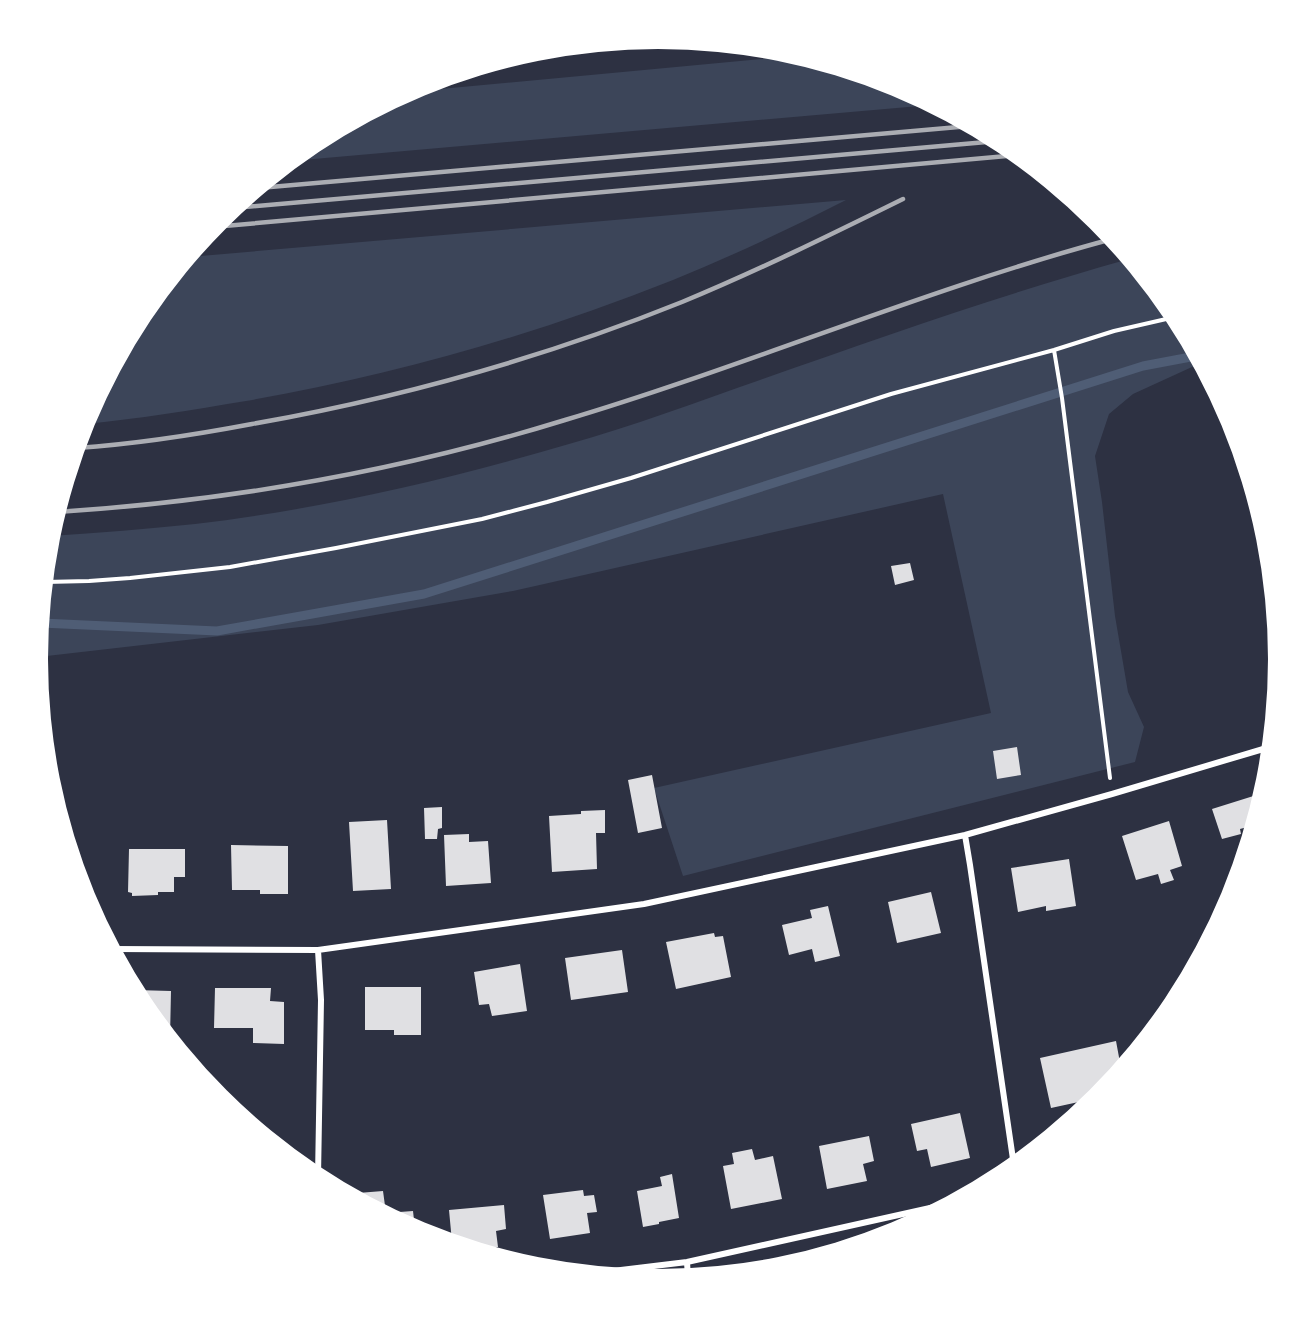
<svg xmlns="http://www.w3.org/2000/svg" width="1316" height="1318" viewBox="0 0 1316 1318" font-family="'Fira Sans',sans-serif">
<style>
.green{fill:#3c4559}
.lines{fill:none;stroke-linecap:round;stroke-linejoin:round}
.stream{stroke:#4f5d75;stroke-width:9}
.building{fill:#e0e0e3}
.path{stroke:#fff;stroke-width:4}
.minor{stroke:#fff;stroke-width:6}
.rail{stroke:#abadb3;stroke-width:4.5}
</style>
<rect width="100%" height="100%" fill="#2d3142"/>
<path class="green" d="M791,54L896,86L931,105L291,161L314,143L408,92L783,57Z
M846,200C789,229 732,256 673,280C535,335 391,376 246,401C192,410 138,419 84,424L142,314L189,257Z
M1129,259L1174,315L1202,366L1192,367L1133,394L1109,414L1095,456L1102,502L1115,616L1128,692L1144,727L1135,762L683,876L654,788L991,713L943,494L513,591L318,625L38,657L50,536C99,533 147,529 195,524C322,509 447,480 569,444C633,426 697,402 760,380C882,337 1004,294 1129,259Z"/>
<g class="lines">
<path class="stream" d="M41,623L217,631L424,594L1143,366L1196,356"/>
</g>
<path class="building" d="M910,563L914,580L895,585L891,566Z
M1017,747L1021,775L997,779L993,751Z
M652,775L662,828L638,833L628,780Z
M1263,793L1252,828L1251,826L1240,829L1241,834L1222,839L1212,809Z
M442,807V828L438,829L437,839H425L424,808Z
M605,810V833H596L597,869L552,872L549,816L581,814V811Z
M387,820L391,889L353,891L349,822Z
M1169,821L1182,866L1170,870L1174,880L1161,884L1158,874L1136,880L1122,836Z
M469,834V842L488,841L491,883L446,886L444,835Z
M231,845L288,846V894H260V890H232Z
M129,849H185V877H174V892H158V895L132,896V893L128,892Z
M1069,859L1076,906L1046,911V906L1018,912L1011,868Z
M931,892L941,933L897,943L888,902Z
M828,906L840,956L815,962L812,949L789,955L782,925L812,918L810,910Z
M714,933L715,937L723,936L731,977L676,989L666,942Z
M622,950L628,992L571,1000L565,958Z
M520,964L527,1011L492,1016L489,1004L479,1005L474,972Z
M365,987H421V1035H394V1030H365Z
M215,988H271L270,1001L284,1002V1044L253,1043V1028H214Z
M135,990L171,991L170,1038L142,1003Z
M1116,1041L1121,1068L1097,1098L1051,1108L1040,1058Z
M960,1113L970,1158L931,1167L927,1149L917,1151L911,1124Z
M869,1136L874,1161L863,1164L867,1181L827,1189L819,1146Z
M752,1149L755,1160L773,1156L782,1199L731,1209L723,1166L734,1164L732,1153Z
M672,1174L679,1218L659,1222V1224L643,1227L637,1191L662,1186L660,1177Z
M583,1190L584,1196L594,1195L597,1212L587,1213L590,1233L550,1239L543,1195Z
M383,1191L386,1213L413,1211L415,1229L358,1199V1193Z
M504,1205L506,1229L496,1231L498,1247L475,1249L452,1242L449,1210Z"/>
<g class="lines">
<path class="path" d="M1054,350L1062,398L1110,778
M45,582L89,581L130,578L230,567L336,548L482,519L547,502L631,478L891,394L1054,350L1114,331L1175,317"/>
<path class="minor" d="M965,835L970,865L1014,1166
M113,949L318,950L644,904L965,835L1112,794L1270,747
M318,1177L321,1000L318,950
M687,1262L688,1277
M596,1273L687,1262L948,1204"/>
<path class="rail" d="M259,188L970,126
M234,208L998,141
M213,227L1018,155
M77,448C135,444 194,435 252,424C399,398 543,358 682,302C757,271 830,235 903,199
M57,512C229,501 400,471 565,420C749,365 926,289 1112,239"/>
</g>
<path d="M0 0H1316V1318H0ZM48 659a610 610 0 1 1 1220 0a610 610 0 1 1-1220 0Z" fill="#fff" fill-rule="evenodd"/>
</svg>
